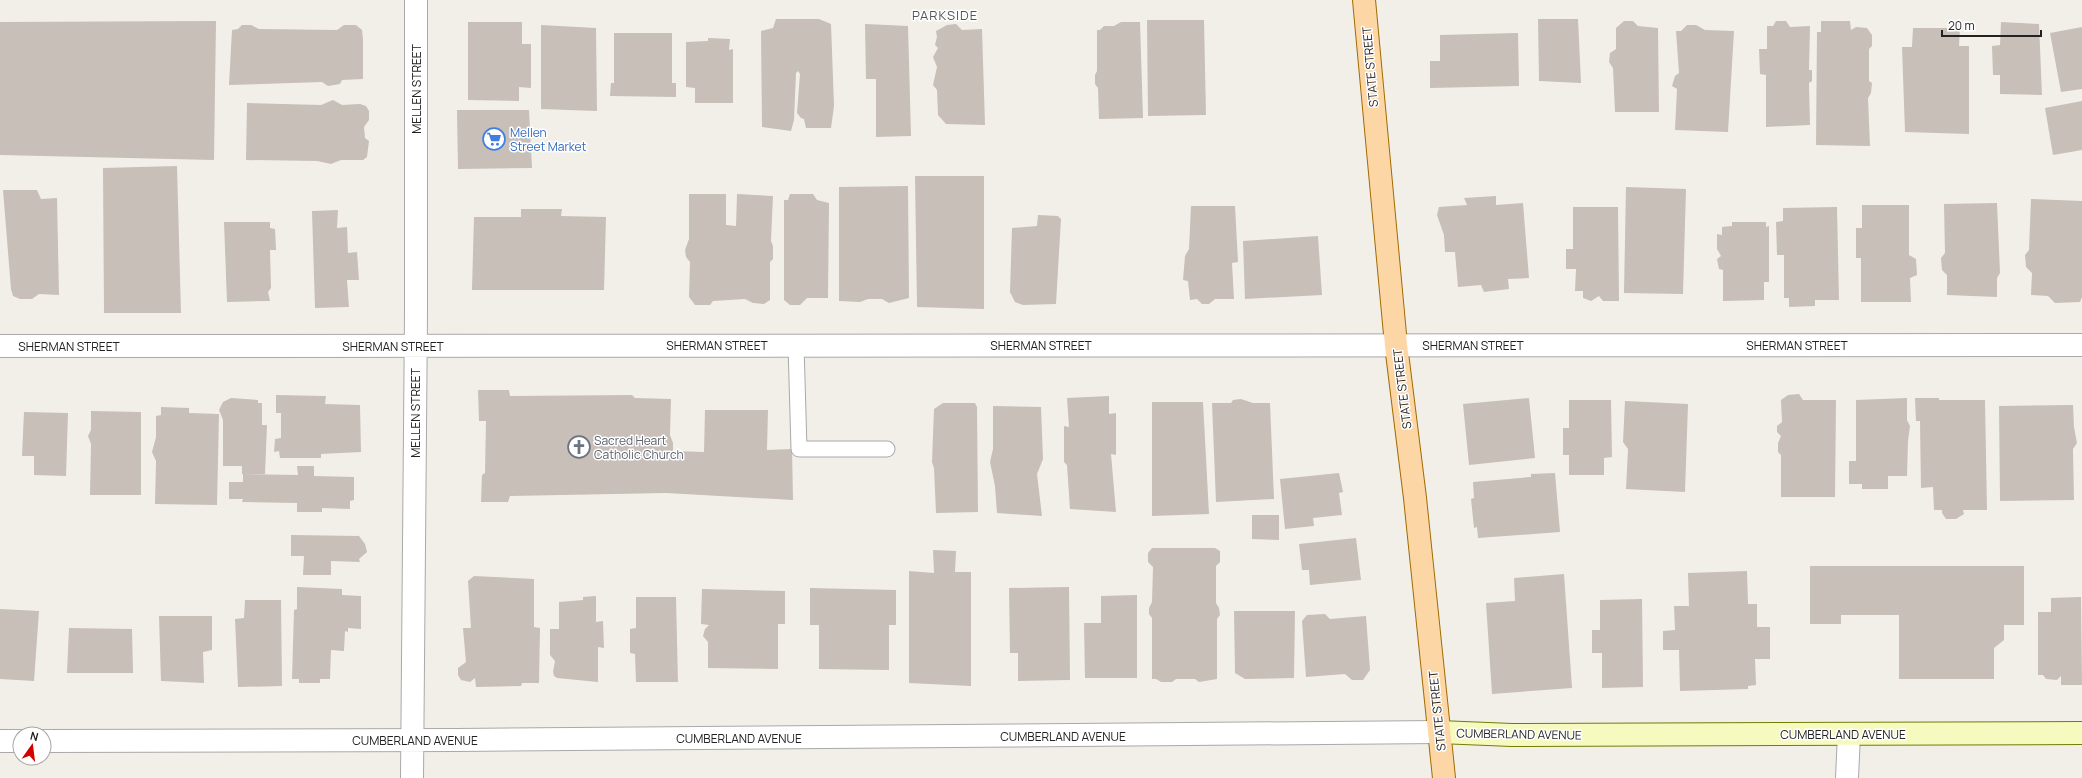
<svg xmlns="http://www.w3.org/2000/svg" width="2082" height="778" viewBox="0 0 2082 778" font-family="Manrope,sans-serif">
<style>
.building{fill:#c7bfb8}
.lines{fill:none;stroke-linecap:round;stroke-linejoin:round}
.service-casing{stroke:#a9a9a9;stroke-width:17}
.minor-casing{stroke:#a9a9a9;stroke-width:24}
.secondary-casing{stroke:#707d05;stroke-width:24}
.primary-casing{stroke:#a06b00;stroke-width:24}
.service{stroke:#fff;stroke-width:15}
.minor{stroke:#fff;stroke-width:22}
.secondary{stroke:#f7fabf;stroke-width:22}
.primary{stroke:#fcd6a4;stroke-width:22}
.labels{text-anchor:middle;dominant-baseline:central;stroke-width:3;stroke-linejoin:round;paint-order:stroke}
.street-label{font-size:12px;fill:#222;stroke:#fff}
.shop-label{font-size:12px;fill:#366cbe;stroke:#fff;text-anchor:start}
.worship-label{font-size:12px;fill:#5b616d;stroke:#fff;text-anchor:start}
.neighbourhood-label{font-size:13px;letter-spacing:1px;fill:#555;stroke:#fff}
</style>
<rect width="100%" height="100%" fill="#f2efe9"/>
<path class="building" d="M776,19H819L831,24L834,106L831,128H806L804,119L801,118L797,113L800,74L798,71L796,73L794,120L791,131L762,127L761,31L773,28Z
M1538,19H1578L1581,83L1539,81Z
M1147,20H1204L1206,115L1148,116Z
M216,21L214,160L0,155V22Z
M1624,21H1633L1638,26L1658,28L1659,112H1615L1613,68L1609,62L1610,53L1616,49V28Z
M1776,21H1786L1790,27L1810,26L1809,70H1812V81L1809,83L1810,125L1766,127V75L1760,74L1759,49H1767V26H1773Z
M1821,21H1850L1851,30L1856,27L1867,28L1872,35V46L1869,49V81L1872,83L1871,93L1868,98L1870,146L1816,145L1817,32H1821Z
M468,22H522V44H531V88L519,87V101L468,100Z
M1121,22H1140L1143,118L1099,119L1098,88L1095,84V75L1097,71V30H1100L1104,26H1114Z
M2001,22L2039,24L2042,95L2000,94V75H1993L1992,46L2000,45Z
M865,24L908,26L911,136L876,137V79H866Z
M956,24L962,30L982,29L985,125L946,124L938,115L937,90L933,85L937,67L933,57L938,48L935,45L937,37L936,31L947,25Z
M242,25H251L259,29L337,30L344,25H356L362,30L363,39V79L342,80L340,84L328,86L322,82L229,85L232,30L238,29Z
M541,25L596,28L597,111L541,109Z
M1687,25H1696L1705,30L1734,31L1728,132L1675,130L1677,89L1672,86L1675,76L1679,73L1676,31H1681Z
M2082,27V89L2061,92L2050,33Z
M1913,28H1960L1959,46H1969V134L1905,132L1902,47H1912Z
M614,33H672V83H676V97L610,96L611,83H614Z
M1518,33L1519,86L1430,88V61H1440V35Z
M708,38L730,39L729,50L733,49V103H695V88L686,87V42L708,41Z
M333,100L342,105L360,104L366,106L369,111V120L364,127L365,138L369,141L367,157L363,160H341L331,164L317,161L246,160L247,103L321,105Z
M2082,101V150L2053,155L2045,108Z
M457,110H529L532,168L458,169Z
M177,166L181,313H104L103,168Z
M915,176H984V309L917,307Z
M908,186L909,298L889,303L882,299H868L860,302L839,301V187Z
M1626,187L1686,189L1683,294L1624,293Z
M3,190H37L41,199L57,198L59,295L39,294L32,299H20L13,296L11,289Z
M689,194H726V225L736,226L737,194L773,196L771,241L773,246V259L770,262V300L764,304L753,303L745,299L713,301L710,305H695L689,297L690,262L686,257L685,250L689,239Z
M790,194H813L817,200L829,203L828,298H807L800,305H790L784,300V200H788Z
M1496,196V205L1523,203L1529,278L1508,279L1509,289L1484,292L1481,285L1458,287L1455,252H1445L1444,235L1437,215L1439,207L1467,205L1464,198Z
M2031,199L2082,201V297L2080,302L2055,303L2048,296L2031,295L2032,273L2026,267L2025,255L2029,250Z
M1997,203L2000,273L1997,278V297L1947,295V275L1942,270L1941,258L1945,253L1944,204Z
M1862,205H1909V255L1916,259L1917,275L1910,278L1911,302H1861V258H1856V228H1862Z
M1191,206H1235L1238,262L1232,263L1234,299H1215L1209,304H1202L1197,299L1190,300L1188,281L1183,280L1185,256L1189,249Z
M1573,207H1618L1619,301H1603L1599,296L1591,301L1583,298V291H1575L1576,269H1566V249H1573Z
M1837,207L1839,300H1815V306L1789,307V298H1784V255H1777L1776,222L1783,221V208Z
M521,209H562L561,216L606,217L604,290H472L474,217H521Z
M338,210L337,228L347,227L348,253L357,252L359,280H347L349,307L315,308L312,211Z
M1038,215L1058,216L1061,219L1056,304L1023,305L1015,302L1010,292L1012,228L1037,226Z
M224,222H270V228L275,229L276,250H270L271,288L268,292L270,301L227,302Z
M1732,222H1766V227L1769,226V282H1764V300L1723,301V270L1719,269L1717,259L1721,256L1717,249V234L1722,235V227L1732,226Z
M1318,236L1322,295L1245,299L1243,241Z
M478,390H509L510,396L632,395L635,398L671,399L670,435L673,443V451L704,452L705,410H768L767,450L792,449L793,500L666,493L510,496L508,502H481L482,475L485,473L486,421H479Z
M1799,394L1803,400H1836L1835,497H1781V455L1778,452V443L1781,436L1777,432V426L1782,422L1781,400L1788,395Z
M276,395L326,396L325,404L360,405L361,452L321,454V458H280L279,451L274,452L275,439L281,438V413H276Z
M1109,396V414L1116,413V455L1111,454L1116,512L1070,509L1067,465L1064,462V426L1069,427L1067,398Z
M231,398L258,400V403H262V425H267L265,474H242V466H223V420L219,410L223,402Z
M1529,398L1535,458L1469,465L1463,404Z
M1907,398V420L1910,426L1908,441L1907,476H1888V489H1862V484H1849V461H1856V400Z
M1915,398H1939V400H1985L1987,510H1963L1964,514L1956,519H1946L1942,513V510H1934L1933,487L1921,488L1920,421H1916Z
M1241,399L1253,403H1270L1274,499L1216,502L1212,403H1231L1233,400Z
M1569,400H1611L1612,457L1604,458V475H1569V455H1563V428H1569Z
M1625,401L1688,404L1685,492L1626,489L1628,449L1623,442Z
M1152,402H1203L1209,514L1152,516Z
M943,403H975L977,407L978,512L936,513L934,468L932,462L934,409Z
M2073,405L2074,427L2077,443L2073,449L2074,500L2000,501L1999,406Z
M993,406L1041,407L1043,459L1037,474L1042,516L997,513L995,486L990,462L993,449Z
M161,407L189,408V413L219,414L217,505L155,504L156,461L152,452L156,437V416L161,415Z
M91,411L141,412V495H90L91,444L88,436L91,430Z
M24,412L68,413L66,476L34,475V456H22Z
M297,466H314V476L354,477V500L350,501V509L322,508V512H297V503L242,502L243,499H229V482H243V474L298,475Z
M1339,473L1343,492L1339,493L1342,515L1313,518L1314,526L1285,529L1280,479Z
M1555,473L1560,532L1478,538L1477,527L1474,528L1471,499L1474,498L1473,482L1531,477V474Z
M1252,515H1279V540L1252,539Z
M291,535L359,536L365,544L367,552L359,559L360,562L331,561V575H303L304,556H291Z
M1356,538L1361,580L1310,585L1309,570H1302L1299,544Z
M1152,548H1215L1220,551V562L1216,566V603L1219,608L1220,615L1217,619V679L1199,682L1195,679H1176L1172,682H1161L1156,679H1152V618L1149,614V608L1152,602L1153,567L1148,562V553Z
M933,550L956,551L955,572H971V686L909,683V571L934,573Z
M1810,566H2024V625H2004V640L1994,648V679H1899V615H1841V624H1810Z
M1747,571L1748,604H1757V627H1770V659H1755L1756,685L1748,686V689L1680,691L1679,650H1663V631L1675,630L1674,606H1689L1688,573Z
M1564,574L1572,688L1492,694L1486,603L1515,601L1514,578Z
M474,576L534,579V627L540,628L539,683H522L521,686L476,687L475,678L470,682L461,680L458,675V668L466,662L463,628H471L468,581Z
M297,587L342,589V595L361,596V629L348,628V632L345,631L344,651L331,650L330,679H320V683H299V679H292L294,610L297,609Z
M1069,587L1070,680L1018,681V653H1010L1009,588Z
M810,588L896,590V625H889V670L819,669V625H810Z
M702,589L785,591V624H778V669L708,668V642L703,636L705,629L709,625L701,624Z
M1137,595V678H1085L1084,623H1101V596Z
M596,596V622L603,621L604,648L598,647V682L557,678L554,676L553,672L555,661L550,655V629H559V602L583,600V597Z
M636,597H676L678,682H636L635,654L630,653V629L636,628Z
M2081,597L2082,685H2061V676L2057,680L2046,679L2043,675H2038V612H2051V598Z
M1642,599L1643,687L1602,688V653H1592V630H1600V600Z
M245,600H281L282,686L238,687L235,619L244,618Z
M0,609L39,611L34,681L0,679Z
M1234,611H1295L1294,678L1245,679L1235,673Z
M1325,614L1330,619L1366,616L1370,670L1363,680H1352L1345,674L1306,677L1302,621L1307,615Z
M159,616H212V650L203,652L204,683L161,681Z
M69,628L132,629L133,673H67Z"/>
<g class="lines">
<g class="service-casing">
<path id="service" d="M796,345L799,449H887"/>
</g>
<g class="minor-casing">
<path id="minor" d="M0,346L2082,345
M0,741H20
M44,741L457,740L1439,732
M412,778L416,313V0
M1847,778L1849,734"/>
</g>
<g class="secondary-casing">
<path id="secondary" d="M1439,732L1512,735L2082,733"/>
</g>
<g class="primary-casing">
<path id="primary" d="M1364,0L1396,345L1415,498L1444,778"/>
</g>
<use href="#service" class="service"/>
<use href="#minor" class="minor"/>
<use href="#secondary" class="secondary"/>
<use href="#primary" class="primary"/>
</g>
<defs>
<g id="supermarket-ring" transform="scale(1.15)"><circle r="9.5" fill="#fff" stroke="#3f7fe0" stroke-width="1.5"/><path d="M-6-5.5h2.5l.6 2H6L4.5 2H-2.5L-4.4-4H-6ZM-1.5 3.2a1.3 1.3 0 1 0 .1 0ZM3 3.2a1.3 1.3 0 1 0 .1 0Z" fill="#3f7fe0"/></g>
<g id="church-ring" transform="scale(1.15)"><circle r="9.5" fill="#fff" stroke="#6b7280" stroke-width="1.5"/><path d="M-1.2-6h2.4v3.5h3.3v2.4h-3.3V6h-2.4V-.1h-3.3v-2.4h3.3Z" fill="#6b7280"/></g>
</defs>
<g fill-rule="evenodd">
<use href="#supermarket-ring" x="494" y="139"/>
<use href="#church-ring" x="579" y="447"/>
</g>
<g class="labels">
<g class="street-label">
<text transform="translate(1370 67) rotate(-95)">STATE STREET</text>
<text transform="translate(416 89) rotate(-90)">MELLEN STREET</text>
<text x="717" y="345">SHERMAN STREET</text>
<text x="1041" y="345">SHERMAN STREET</text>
<text x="1473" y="345">SHERMAN STREET</text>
<text x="1797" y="345">SHERMAN STREET</text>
<text x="69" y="346">SHERMAN STREET</text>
<text x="393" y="346">SHERMAN STREET</text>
<text transform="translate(1402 389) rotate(-97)">STATE STREET</text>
<text transform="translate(415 413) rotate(-90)">MELLEN STREET</text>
<text transform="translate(1437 711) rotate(-96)">STATE STREET</text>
<text transform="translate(1519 734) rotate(1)">CUMBERLAND AVENUE</text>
<text x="1843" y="734">CUMBERLAND AVENUE</text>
<text x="1063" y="736">CUMBERLAND AVENUE</text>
<text x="739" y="738">CUMBERLAND AVENUE</text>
<text x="415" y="740">CUMBERLAND AVENUE</text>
</g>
<g class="shop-label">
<text x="510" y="132">Mellen<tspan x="510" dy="14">Street Market</tspan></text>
</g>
<g class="worship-label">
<text x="594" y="440">Sacred Heart<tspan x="594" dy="14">Catholic Church</tspan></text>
</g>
<g class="neighbourhood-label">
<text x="945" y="15">PARKSIDE</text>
</g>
</g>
<g transform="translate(32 746) rotate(14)"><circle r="19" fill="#ffffff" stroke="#a7a7a7"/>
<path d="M0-3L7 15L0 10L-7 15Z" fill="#d40000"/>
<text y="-6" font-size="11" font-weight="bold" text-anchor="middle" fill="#222222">N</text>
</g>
<path d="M1942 30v6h99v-6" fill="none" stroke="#222222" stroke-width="2"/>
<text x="1948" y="30" font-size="12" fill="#222222" stroke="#ffffff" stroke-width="3" paint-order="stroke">20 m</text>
</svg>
